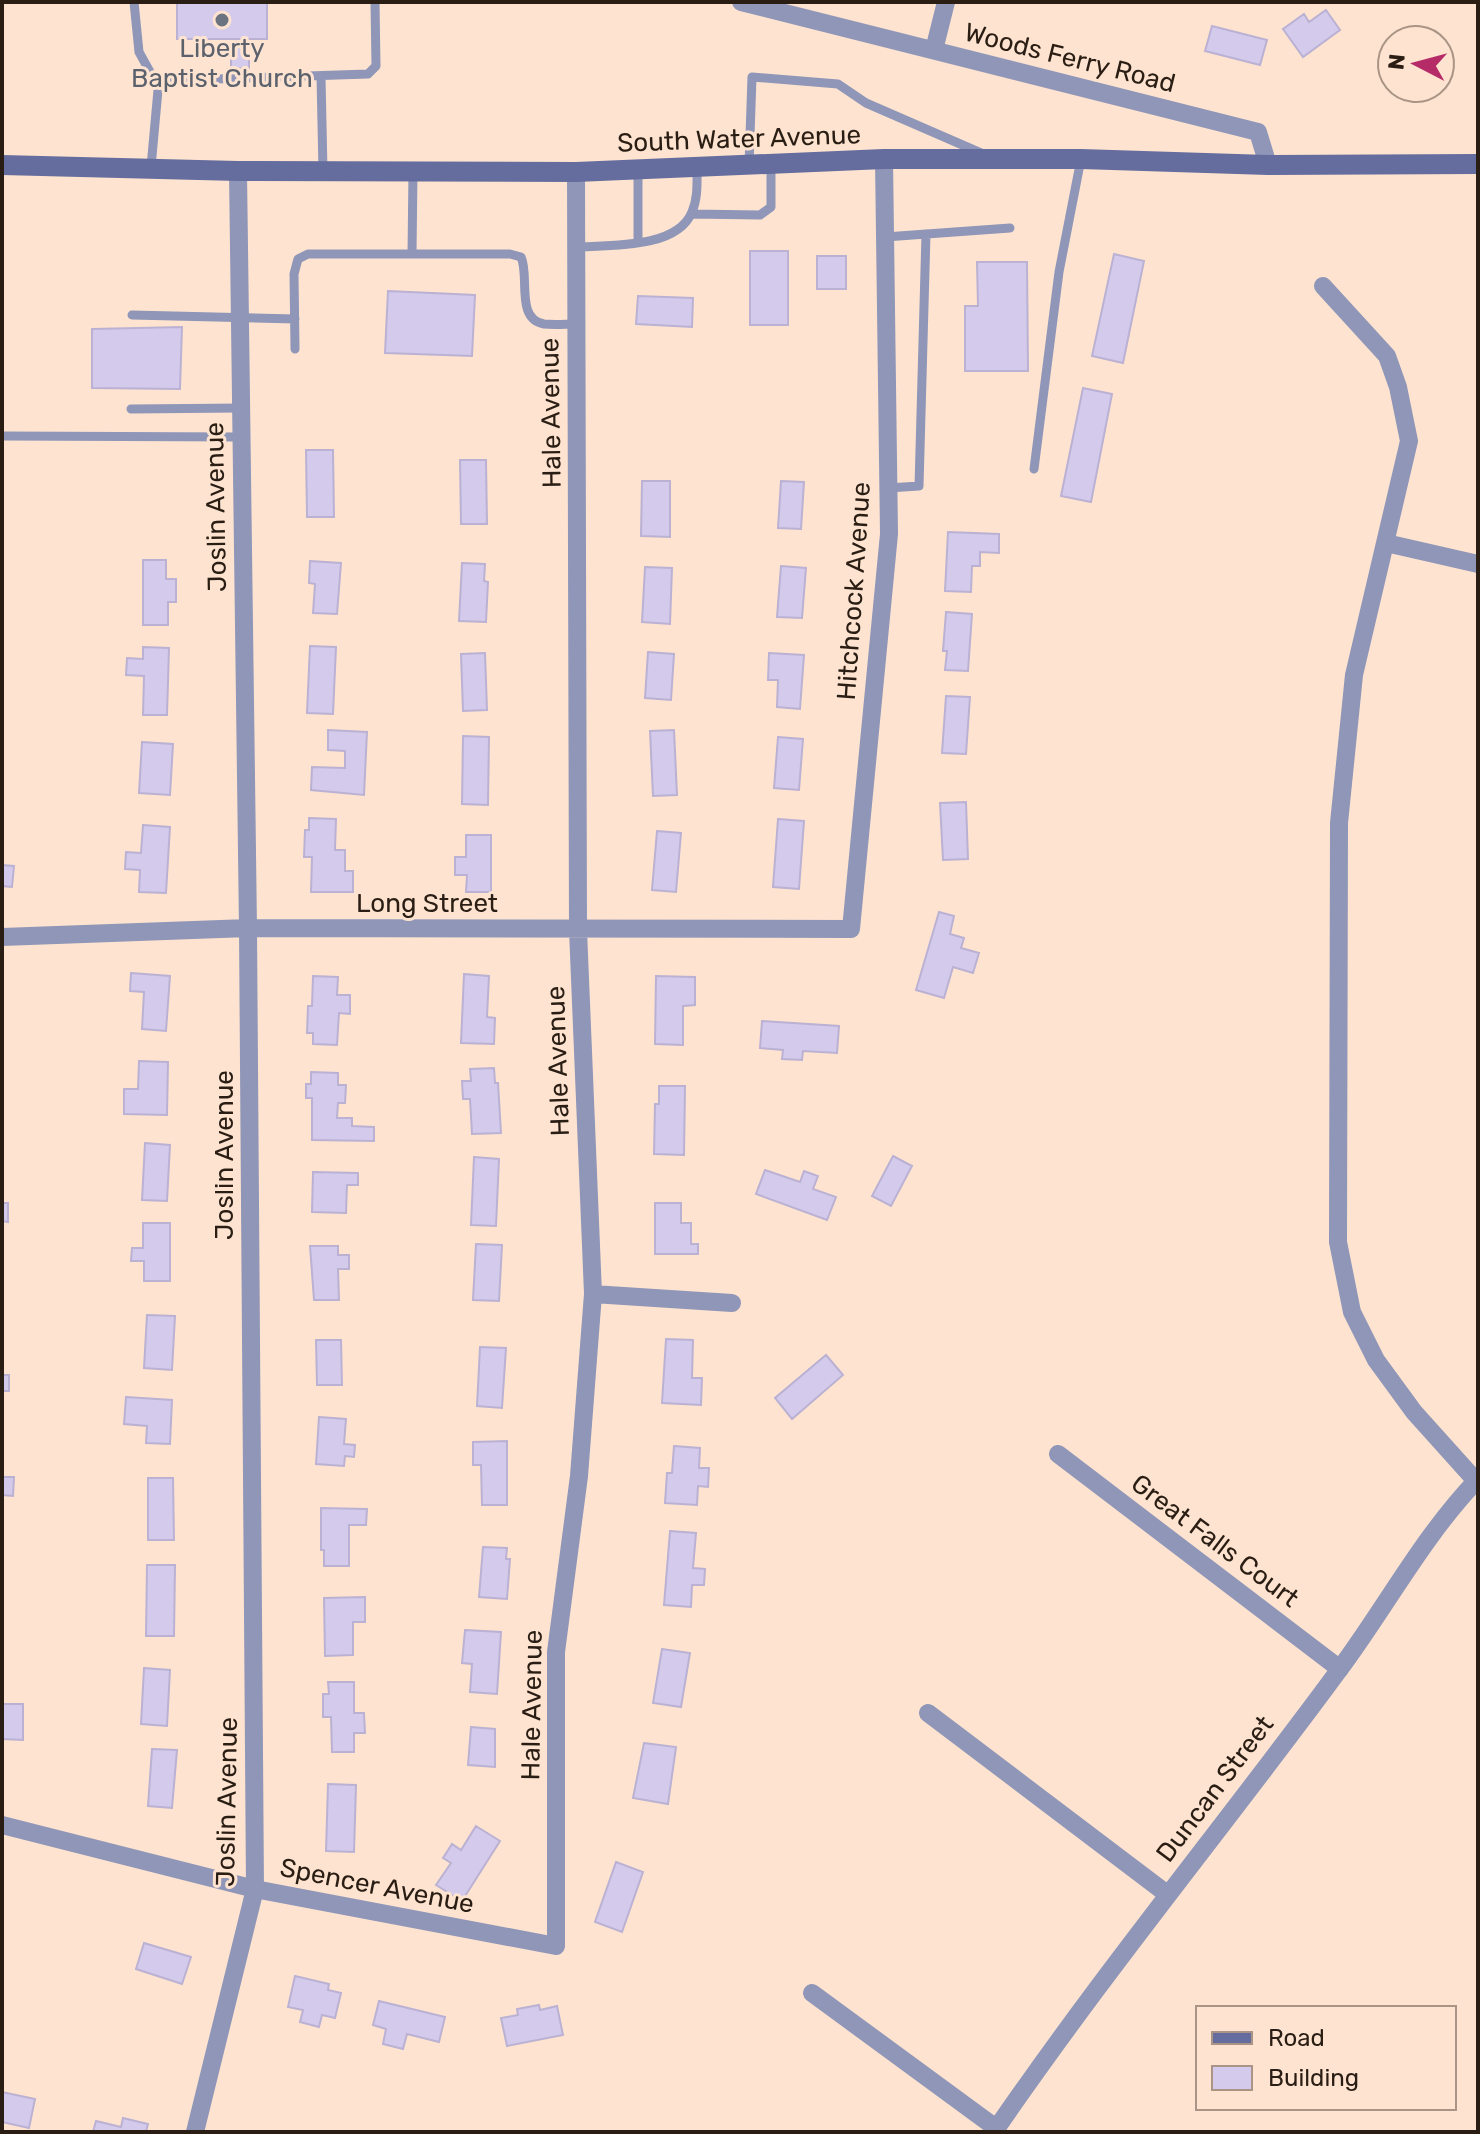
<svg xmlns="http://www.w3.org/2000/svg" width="1480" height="2134" viewBox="0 0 1480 2134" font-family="Rubik,sans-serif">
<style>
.building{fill:#d3caec;stroke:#bbb1d3;stroke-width:2}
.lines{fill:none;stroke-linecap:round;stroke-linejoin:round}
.lane{stroke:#8f96b8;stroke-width:9}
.street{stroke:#8f96b8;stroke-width:18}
.secondary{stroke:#656d9e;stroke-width:20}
.worship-dot{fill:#6b7280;stroke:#fee4d0;stroke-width:3}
.labels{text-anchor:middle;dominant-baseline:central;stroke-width:6;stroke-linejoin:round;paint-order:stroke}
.worship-label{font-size:26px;fill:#5b616d;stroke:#fee4d0}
.street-label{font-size:26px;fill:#291d14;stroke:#fee4d0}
</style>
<rect width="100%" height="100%" fill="#fee4d0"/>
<path class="building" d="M177,2H267V39H177Z
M1326,10L1340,30L1303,57L1283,29L1304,14L1309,22Z
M1212,26L1267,40L1260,65L1205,51Z
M236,39H244V54H249V68H231V53H235Z
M750,251H788V325H750Z
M1114,254L1144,261L1123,363L1092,356Z
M817,256H846V289H817Z
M977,262H1027L1028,371H965V306H978Z
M388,291L475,295L472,356L385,353Z
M638,296L693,298L692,327L636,324Z
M182,327L180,389L92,388V329Z
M1083,388L1112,394L1091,502L1061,496Z
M306,450H333L334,517H307Z
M460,460H486L487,524H461Z
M642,481H670V537L641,536Z
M781,481L804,482L801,529L778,528Z
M948,532L999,534V553L980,552V566H972L971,592L945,591Z
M143,560H166V579H176V602H168V625H143Z
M310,561L341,563L337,614L313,613L315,584L309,583Z
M462,563L485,564L484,581L488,582L486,622L459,621Z
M781,566L806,568L802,618L777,617Z
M645,567L672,568L670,624L642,622Z
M946,612L972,614L968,671L945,670L947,651H943Z
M310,646L336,647L333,714L307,713Z
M143,647L169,648L167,715H143L144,676L126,675L127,658L143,659Z
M648,652L674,654L671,700L645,698Z
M485,653L487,710L463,711L461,654Z
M769,653L804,655L800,709L777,707L778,680H768Z
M946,696L970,697L966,754L942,753Z
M328,730L367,732L364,795L311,790L312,767L345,768V751L328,750Z
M674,730L677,795L653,796L650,731Z
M463,736L489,737L488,805L462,804Z
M778,737L803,739L799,790L774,788Z
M142,742L173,744L170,795L139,793Z
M966,802L968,859L943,860L940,803Z
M309,818L336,819L335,850H345V871H353V892H311L312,857H304L305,830H309Z
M778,819L804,821L799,889L773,887Z
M143,825L170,827L166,893L139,892L140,870L125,869L126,852L141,853Z
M657,831L681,833L676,892L652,890Z
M466,835H491V892H466L467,875H455V857H466Z
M2,865L14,866L12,887L2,886Z
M939,912L954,916L950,934L964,938L961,948L979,953L973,973L953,967L944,998L916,990Z
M131,973L170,976L166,1031L142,1029L144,992L130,991Z
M464,974L489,976L487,1017L495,1018L494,1044L461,1043Z
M313,976L338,977L337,995H350V1014L339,1013L337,1045L313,1044V1033H307L308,1006H312Z
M656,976L695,977V1005L683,1006V1045L655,1044Z
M762,1021L839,1026L837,1053L803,1051L802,1060L782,1059L783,1050L760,1048Z
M139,1061L168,1062L167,1115L124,1114V1089H138Z
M494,1068L495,1083H498L501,1133L472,1134L470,1099H463L462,1081H471L470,1069Z
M311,1072L338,1073V1085H346L345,1103H338L337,1118H352V1126L374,1127V1141L312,1140V1098H306V1084H311Z
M659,1086H685L684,1155L654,1154L655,1104H659Z
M145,1143L170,1145L167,1201L142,1200Z
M893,1156L912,1166L891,1206L872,1196Z
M474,1157L499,1159L496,1226L471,1225Z
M765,1170L800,1182L804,1171L818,1176L813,1189L836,1197L827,1220L756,1194Z
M313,1172L358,1173V1185H347L346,1213L312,1212Z
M2,1203H8V1222L2,1221Z
M655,1203H681V1223H691V1244H698V1254H655Z
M143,1223H170V1281H144V1261H131L132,1248H143Z
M476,1244L502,1245L499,1301L473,1300Z
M310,1246H338V1255H349V1269H338L339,1300H314Z
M147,1315L175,1316L172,1370L144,1368Z
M666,1339L693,1340L692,1378H702L701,1405L662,1403Z
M316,1340H341L342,1385H317Z
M480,1347L506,1348L502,1408L477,1406Z
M826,1355L843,1375L792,1419L775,1398Z
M2,1375H9V1391H2Z
M126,1397L172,1400L170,1444L146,1443L147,1426L124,1424Z
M319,1417L346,1419L344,1444L355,1445L354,1457L345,1456L344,1466L316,1464Z
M507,1441V1505H482L481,1465H473V1442Z
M674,1446L700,1448L699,1468H709L708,1487L698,1486L697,1505L665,1503L667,1473H672Z
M2,1477H14L13,1496L2,1495Z
M148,1478H173L174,1540H148Z
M321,1508L367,1509L366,1525H349V1566H324V1550H321Z
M670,1531L696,1533L693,1568L705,1569L704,1585H692L691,1607L664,1605Z
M483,1547L507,1548L506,1559H510L507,1599L479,1597Z
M147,1565H175L174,1636H146Z
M365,1597V1622H353V1655L325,1656L324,1598Z
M465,1630L501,1632L497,1694L470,1692L472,1664L462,1663Z
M662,1649L690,1653L681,1707L653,1703Z
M144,1668L170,1670L167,1726L141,1724Z
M328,1682H354V1713H364L365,1733H354V1752H332L331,1717H323V1694H329Z
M2,1704H23V1740L2,1739Z
M471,1727L495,1729V1767L468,1765Z
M644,1743L676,1747L668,1804L633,1798Z
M152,1749L177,1750L172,1808L148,1806Z
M328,1784L356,1785L354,1852L326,1851Z
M476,1826L500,1841L462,1901L436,1885L451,1863L443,1858L452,1844L461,1850Z
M616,1862L643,1872L622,1932L595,1922Z
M144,1943L191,1957L182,1984L136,1969Z
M295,1976L329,1984L328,1990L341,1993L335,2018L322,2015L319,2027L300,2022L303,2010L288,2007Z
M379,2001L445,2017L439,2042L407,2034L403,2049L383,2044L386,2029L373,2025Z
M539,2005L540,2010L557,2006L563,2035L507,2046L501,2018L518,2015L517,2009Z
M2,2092L35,2099L29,2128L2,2122Z
M123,2118L148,2124L146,2132H93L96,2121L121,2127Z"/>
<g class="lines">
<path class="lane" d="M134,2L139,52L155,81
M321,77L323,171
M749,165L752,77L838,84L866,103L981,153
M151,167L158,90L155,81L368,74L376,66L375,2
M692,214L760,215L771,207V165
M885,237L1010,228
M638,242V169
M576,247C610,245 677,249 692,212C698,198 697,183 697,168
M412,254L413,171
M132,315L295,319
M295,349L294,274L298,259L308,254H510L521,257C530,276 515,319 544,324C555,325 566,324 577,324
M131,409L241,408
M2,436L242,437
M1034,469L1059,272L1081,159
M888,488L919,486L926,234"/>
<path class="street" d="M741,2L1258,132L1268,165
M934,50L946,2
M1323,286L1387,356L1398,387L1409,441L1354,675L1339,823L1338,1242L1352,1312L1376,1360L1414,1412L1476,1481
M1386,543L1478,564
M2,937L248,928L851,929L889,534L884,159
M593,1294L732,1303
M1058,1454L1340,1669
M928,1713L1167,1894
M2,1825L255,1889L556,1946V1652L579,1476L593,1294L578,930L576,172
M812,1993L996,2128
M195,2132L255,1889L248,928L238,171
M994,2132C1103,1973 1225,1825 1339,1670C1386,1607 1423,1536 1478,1479"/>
<path class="secondary" d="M2,165L238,171L576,172L884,159H1081L1268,165L1478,164"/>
</g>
<circle class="worship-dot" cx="222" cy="20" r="8"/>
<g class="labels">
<g class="worship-label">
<text x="222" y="48">Liberty<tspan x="222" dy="30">Baptist Church</tspan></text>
</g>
<g class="street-label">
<text transform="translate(1070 58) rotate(14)">Woods Ferry Road</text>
<text transform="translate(739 139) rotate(-2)">South Water Avenue</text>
<text transform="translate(551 413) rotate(-91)">Hale Avenue</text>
<text transform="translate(216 507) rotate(-91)">Joslin Avenue</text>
<text transform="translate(854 591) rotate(-86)">Hitchcock Avenue</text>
<text x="427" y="903">Long Street</text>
<text transform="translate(558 1061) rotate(-92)">Hale Avenue</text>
<text transform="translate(224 1155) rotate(-90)">Joslin Avenue</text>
<text transform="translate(1215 1541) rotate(37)">Great Falls Court</text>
<text transform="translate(532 1705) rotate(-89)">Hale Avenue</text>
<text transform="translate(1215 1789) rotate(-53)">Duncan Street</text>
<text transform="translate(227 1802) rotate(-89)">Joslin Avenue</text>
<text transform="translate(377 1886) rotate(11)">Spencer Avenue</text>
</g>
</g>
<rect width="1480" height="2134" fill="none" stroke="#291d14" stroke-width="8"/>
<rect x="1196" y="2006" width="260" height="104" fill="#fee4d0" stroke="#a99485" stroke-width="2"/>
<rect x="1212" y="2032" width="40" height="12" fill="#656d9e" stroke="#a99485" stroke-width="2"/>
<text x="1268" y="2046" font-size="24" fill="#291d14">Road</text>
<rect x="1212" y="2066" width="40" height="24" fill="#d3caec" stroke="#a99485" stroke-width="2"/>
<text x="1268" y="2086" font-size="24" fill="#291d14">Building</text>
<g transform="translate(1416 64) rotate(276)"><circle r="38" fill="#fee4d0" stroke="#a99485" stroke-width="2"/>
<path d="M0-6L14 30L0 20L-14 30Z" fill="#b52b67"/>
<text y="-12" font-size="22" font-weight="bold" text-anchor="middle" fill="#291d14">N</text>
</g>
</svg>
